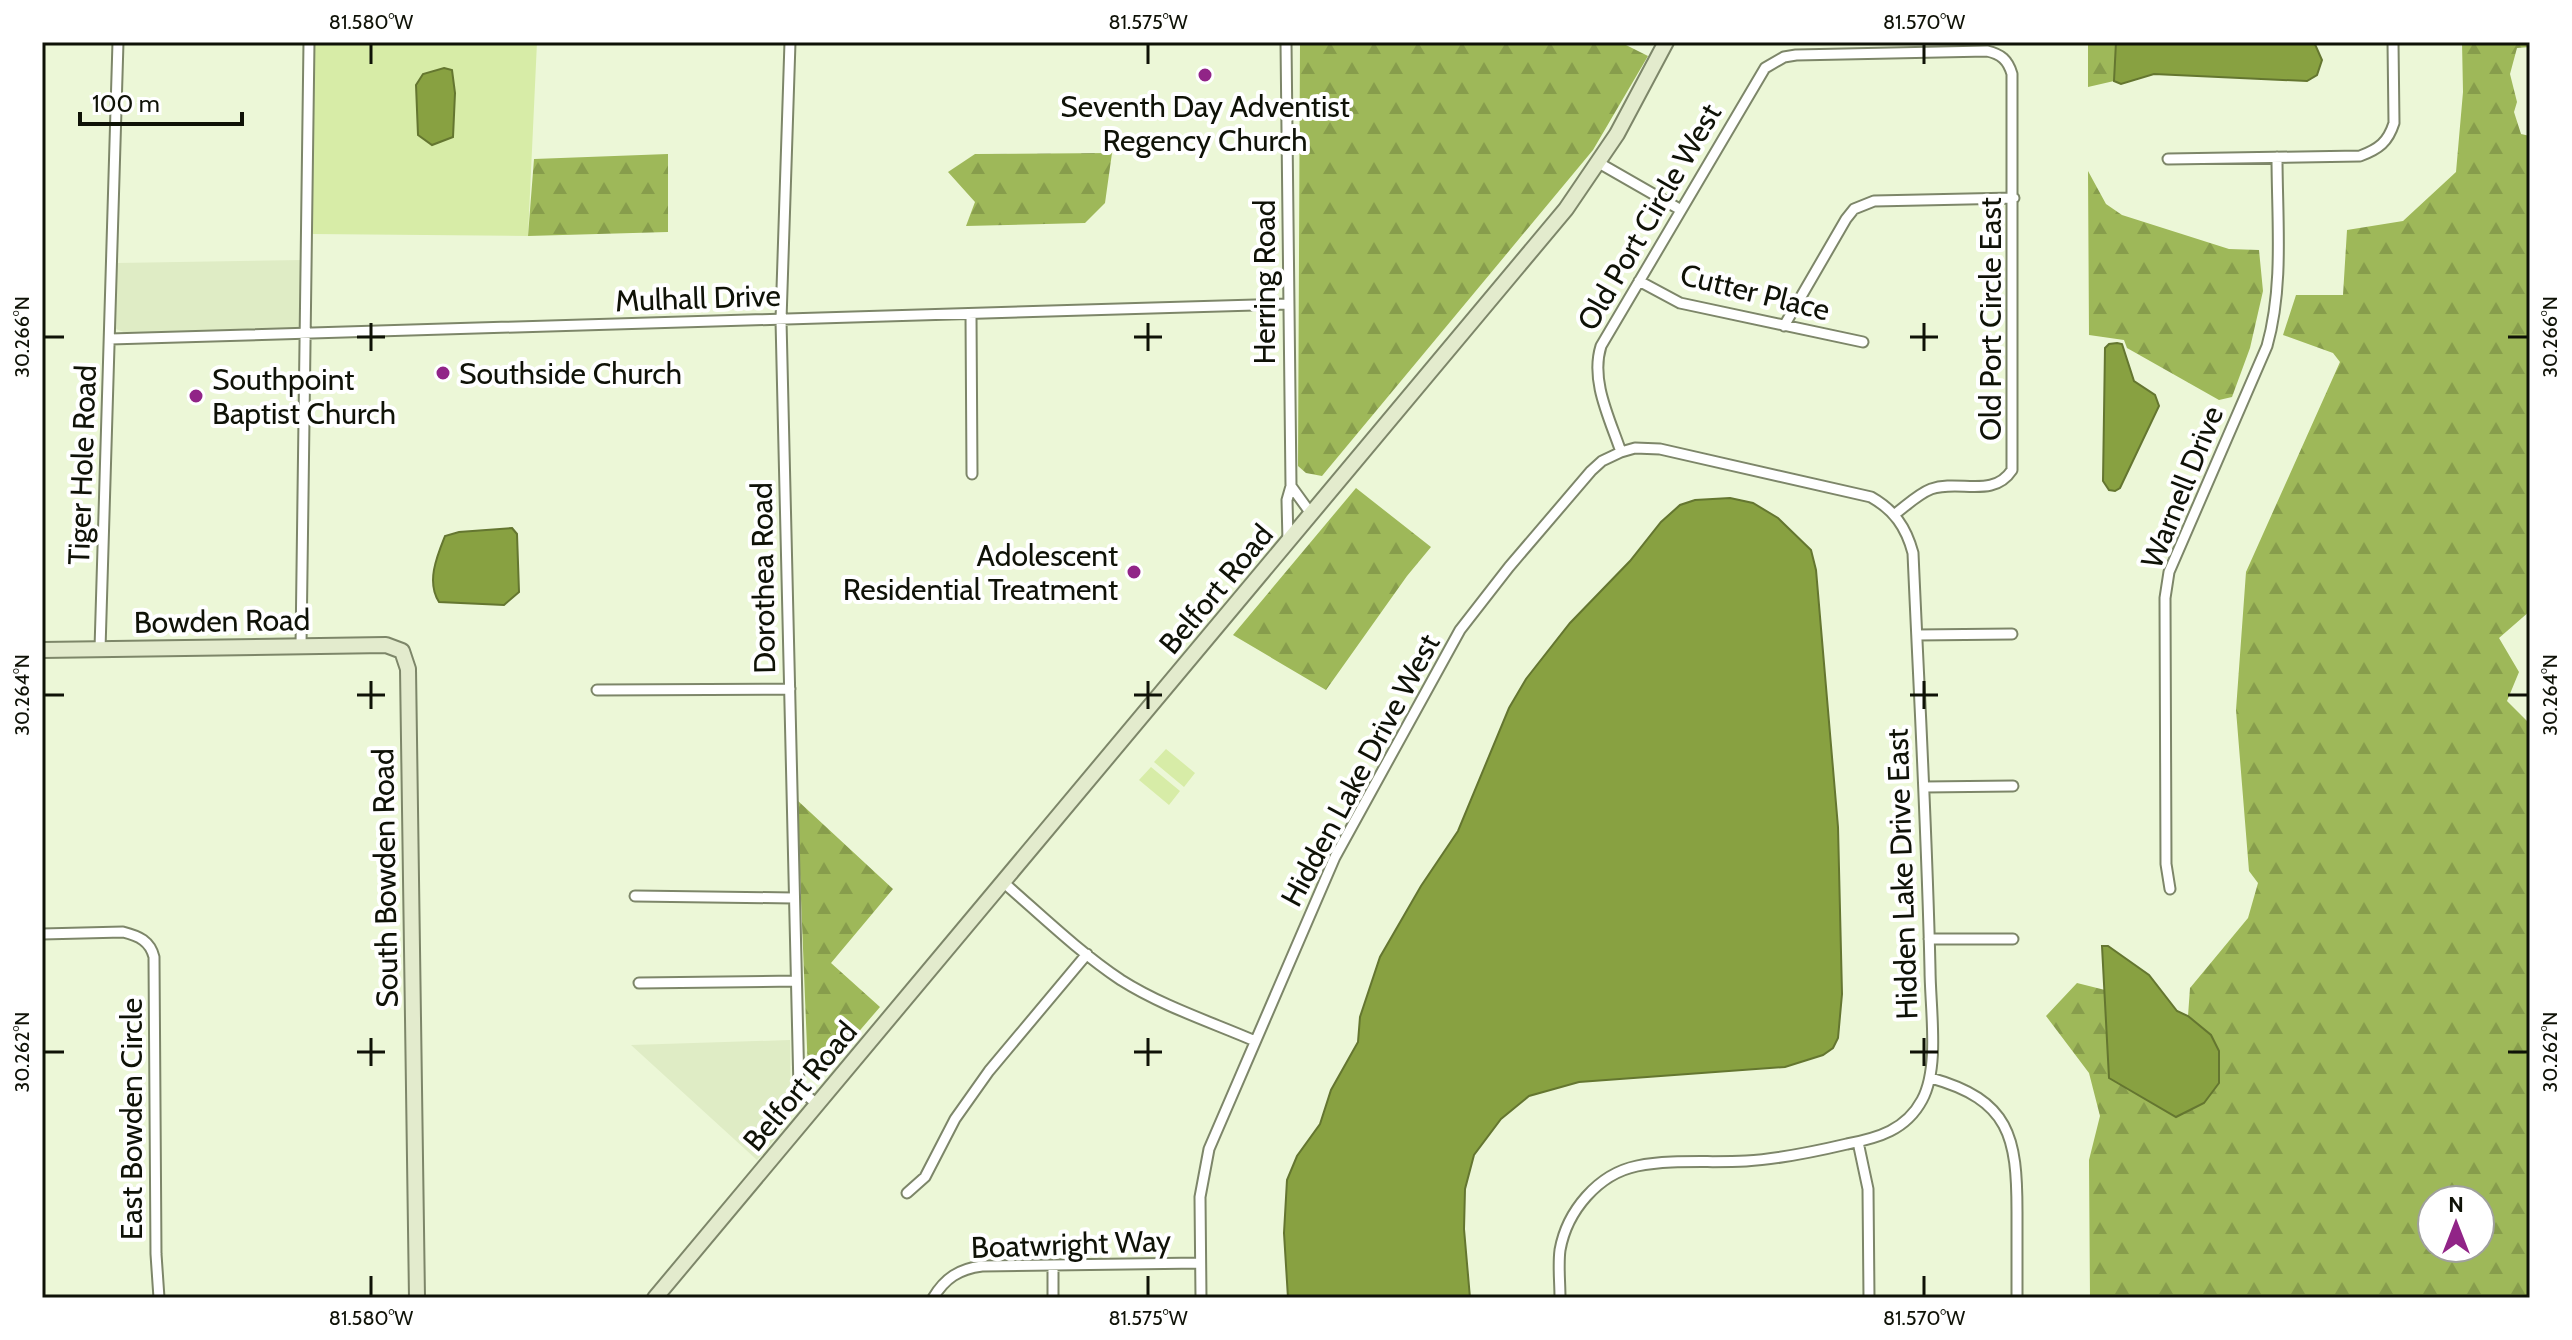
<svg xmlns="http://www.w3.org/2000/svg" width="2572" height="1340" viewBox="0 0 2572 1340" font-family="Cabin,sans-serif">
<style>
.built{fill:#dfecc5}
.green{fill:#d7eca7}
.forest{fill:url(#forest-firs);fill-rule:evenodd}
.water{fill:#88a141;stroke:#647630;stroke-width:2}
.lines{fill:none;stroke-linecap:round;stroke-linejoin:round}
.street-casing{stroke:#7d8669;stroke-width:13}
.secondary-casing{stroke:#7d8669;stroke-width:18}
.street{stroke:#fff;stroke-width:9}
.secondary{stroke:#e3ebcd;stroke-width:14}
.ticks{fill:none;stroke:#0f1207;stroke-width:3}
.poi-dot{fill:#912487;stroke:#fff;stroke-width:3}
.labels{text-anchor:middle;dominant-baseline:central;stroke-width:8;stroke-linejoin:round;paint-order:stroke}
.poi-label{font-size:30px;fill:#0f1207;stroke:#fff;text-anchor:start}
.street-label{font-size:30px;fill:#0f1207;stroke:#fff}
.neatline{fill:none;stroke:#0f1207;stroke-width:3}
.ticks-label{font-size:20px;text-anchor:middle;fill:#0f1207}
</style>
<defs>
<pattern id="forest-firs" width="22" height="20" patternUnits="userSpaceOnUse" patternTransform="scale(2)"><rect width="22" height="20" fill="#9eb859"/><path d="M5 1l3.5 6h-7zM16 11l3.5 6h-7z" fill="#879d4c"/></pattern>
</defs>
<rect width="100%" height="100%" fill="#ecf7d7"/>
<path class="built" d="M303,260L302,322L296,330L129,334L116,329L117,263Z
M790,1040L791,1115L788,1123L757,1160L631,1045Z"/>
<path class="green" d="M313,42H537L528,236L312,234Z
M1166,749L1195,773L1184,787L1154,762Z
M1151,767L1180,791L1169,805L1139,780Z"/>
<path class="forest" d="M1300,42H1496L1497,44L1545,45V42H1620L1648,56L1593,150L1322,476L1306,473L1298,466Z
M2088,42H2116L2114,81L2088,87Z
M2462,42H2530V47L2517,48L2510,74L2517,102L2514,112L2521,134L2530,136V611L2499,638L2519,672L2507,701L2530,724V1298H2090L2089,1160L2100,1116L2089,1073L2046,1016L2077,983L2105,990L2110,1078L2211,1035L2188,1016L2190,988L2248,918L2258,883L2249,871L2236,710L2246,572L2340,362L2333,353L2283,335L2296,295H2343L2347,230L2403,221L2456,172L2463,92ZM2432,1200H2480V1248H2432Z
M1112,153L1105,203L1085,223L966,226L975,202L948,172L975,154Z
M668,154V232L528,236L534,159Z
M2088,171L2106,204L2122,215L2229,249L2259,250L2263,291L2250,348L2232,397L2219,400L2127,348L2124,340L2089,335Z
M1356,488L1431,547L1407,576L1326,690L1233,635Z
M797,800L893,889L831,963L880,1007L818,1079L808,1072Z"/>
<path class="water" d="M2116,42H2314L2322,60L2317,75L2307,81L2154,74L2121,84L2114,81Z
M444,68L452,70L455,93L453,137L432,145L418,135L416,85L423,74Z
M2117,343L2122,344L2134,381L2155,395L2159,406L2120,488L2115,491L2109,490L2103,481L2105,348L2109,344Z
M1730,498L1753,503L1778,518L1811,550L1816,570L1838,827L1842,994L1838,1038L1833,1048L1823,1055L1785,1067L1579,1082L1529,1096L1501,1119L1474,1155L1465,1189L1464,1229L1470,1298H1288L1284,1233L1287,1180L1297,1156L1320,1124L1331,1090L1358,1042L1360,1017L1380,957L1421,886L1458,831L1509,708L1526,679L1570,623L1630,561L1661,522L1680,505L1695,500Z
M512,528L517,534L519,592L504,605L439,602C426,582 437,556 445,536L459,532Z
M2102,946H2108L2149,975L2177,1011L2188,1016L2211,1035L2219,1051V1083L2204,1103L2176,1117L2109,1078Z"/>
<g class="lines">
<g class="street-casing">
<path id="street" d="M790,42L781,320L799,1089L818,1105
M1286,42L1291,486L1312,515
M2168,159L2360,156C2379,149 2388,142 2394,123L2393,42
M1599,163L1681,210
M1639,281L1680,303L1863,342
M971,314L972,474
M1784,326L1846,219L1854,209L1874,201L2014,198
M110,339L1288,304
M1621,452C1610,419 1590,381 1601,346L1765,68L1784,57L1796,55L1987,51C2001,54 2008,60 2012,74V470C1993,499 1959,479 1931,489C1918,494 1906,506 1895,514
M1288,542L1287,500L1291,486
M1917,635L2012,634
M301,646L309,42
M100,649L118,42
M597,690L790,689
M1925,787L2013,786
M1003,882C1041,915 1079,952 1121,980C1162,1006 1211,1022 1255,1041
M2170,889L2166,864L2165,598L2169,572L2267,346C2284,286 2277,219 2277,157
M635,896L793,898
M42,934L123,932C139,936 150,941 154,957L156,1254L159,1298
M1929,939H2013
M639,983L796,981
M1931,1078C2010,1100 2017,1137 2017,1212C2017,1241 2017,1269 2017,1298
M1858,1142L1868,1189L1869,1298
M907,1193L925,1177L955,1119L989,1071L1087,954
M1053,1266V1298
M933,1298C945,1278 959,1269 982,1266L1200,1263
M1201,1298L1200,1197L1209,1149L1335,857L1460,630L1509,567L1591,471L1602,461L1621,452L1635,448L1660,449L1871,497C1894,510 1906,527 1913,553C1919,692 1927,830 1930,969C1930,1007 1940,1067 1922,1100C1906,1130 1878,1138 1847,1144C1813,1152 1780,1159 1746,1161C1710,1163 1672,1159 1637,1166C1598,1174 1567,1211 1560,1250C1558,1265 1560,1282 1560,1298"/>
</g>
<g class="secondary-casing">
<path id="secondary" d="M42,650L386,645L402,651L408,669L417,1298
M655,1298L1566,209L1617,134L1666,42"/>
</g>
<use href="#street" class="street"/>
<use href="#secondary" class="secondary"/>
</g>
<path class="ticks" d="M371,44V64M1148,44V64M1924,44V64M371,323V351M1148,323V351M1924,323V351M44,337H64M357,337H385M1134,337H1162M1910,337H1938M2508,337H2528M371,681V709M1148,681V709M1924,681V709M44,695H64M357,695H385M1134,695H1162M1910,695H1938M2508,695H2528M371,1038V1066M1148,1038V1066M1924,1038V1066M44,1052H64M357,1052H385M1134,1052H1162M1910,1052H1938M2508,1052H2528M371,1276V1296M1148,1276V1296M1924,1276V1296"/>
<g class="poi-dot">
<circle cx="1205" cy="75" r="8"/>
<circle cx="443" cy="373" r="8"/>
<circle cx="196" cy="396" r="8"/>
<circle cx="1134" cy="572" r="8"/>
</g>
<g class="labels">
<g class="poi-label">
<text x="1205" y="106" text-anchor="middle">Seventh Day Adventist<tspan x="1205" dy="34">Regency Church</tspan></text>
<text x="459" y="373">Southside Church</text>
<text x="212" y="379">Southpoint<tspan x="212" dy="34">Baptist Church</tspan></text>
<text x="1118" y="555" text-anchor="end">Adolescent<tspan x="1118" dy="34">Residential Treatment</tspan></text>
</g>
<g class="street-label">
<text transform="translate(1649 217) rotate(-60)">Old Port Circle West</text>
<text transform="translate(1264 282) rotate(-90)">Herring Road</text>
<text transform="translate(1755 292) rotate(14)">Cutter Place</text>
<text transform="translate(698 298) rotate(-2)">Mulhall Drive</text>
<text transform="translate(1990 319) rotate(-90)">Old Port Circle East</text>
<text transform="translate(82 465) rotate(-88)">Tiger Hole Road</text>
<text transform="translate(2182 487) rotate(-68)">Warnell Drive</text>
<text transform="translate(763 578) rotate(-91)">Dorothea Road</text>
<text transform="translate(1216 589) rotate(-50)">Belfort Road</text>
<text transform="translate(222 621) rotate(-1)">Bowden Road</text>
<text transform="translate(1360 770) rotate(-62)">Hidden Lake Drive West</text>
<text transform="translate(1902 874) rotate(-92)">Hidden Lake Drive East</text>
<text transform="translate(385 878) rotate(-91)">South Bowden Road</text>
<text transform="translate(800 1086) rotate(-50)">Belfort Road</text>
<text transform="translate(131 1119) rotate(-90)">East Bowden Circle</text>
<text transform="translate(1071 1244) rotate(-2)">Boatwright Way</text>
</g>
</g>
<rect width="2572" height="1340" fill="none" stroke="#ffffff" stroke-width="88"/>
<g transform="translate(2456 1224)"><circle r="38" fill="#ffffff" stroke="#9fa09c" stroke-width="2"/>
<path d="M0-6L14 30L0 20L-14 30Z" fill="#912487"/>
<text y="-12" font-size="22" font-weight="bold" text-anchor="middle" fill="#0f1207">N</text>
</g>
<path d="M80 112v12h162v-12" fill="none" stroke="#0f1207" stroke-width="4"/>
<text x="92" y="112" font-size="24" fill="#0f1207" stroke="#ffffff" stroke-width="6" paint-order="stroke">100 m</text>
<rect x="44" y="44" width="2484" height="1252" class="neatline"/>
<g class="ticks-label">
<text x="371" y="29">81.580°W</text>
<text x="1148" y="29">81.575°W</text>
<text x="1924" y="29">81.570°W</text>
<text transform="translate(22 337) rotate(-90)" y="7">30.266°N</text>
<text transform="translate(2550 337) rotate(-90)" y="7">30.266°N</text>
<text transform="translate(22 695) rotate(-90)" y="7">30.264°N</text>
<text transform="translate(2550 695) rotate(-90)" y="7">30.264°N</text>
<text transform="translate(22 1052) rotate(-90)" y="7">30.262°N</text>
<text transform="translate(2550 1052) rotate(-90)" y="7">30.262°N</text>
<text x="371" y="1325">81.580°W</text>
<text x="1148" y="1325">81.575°W</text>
<text x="1924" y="1325">81.570°W</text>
</g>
</svg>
